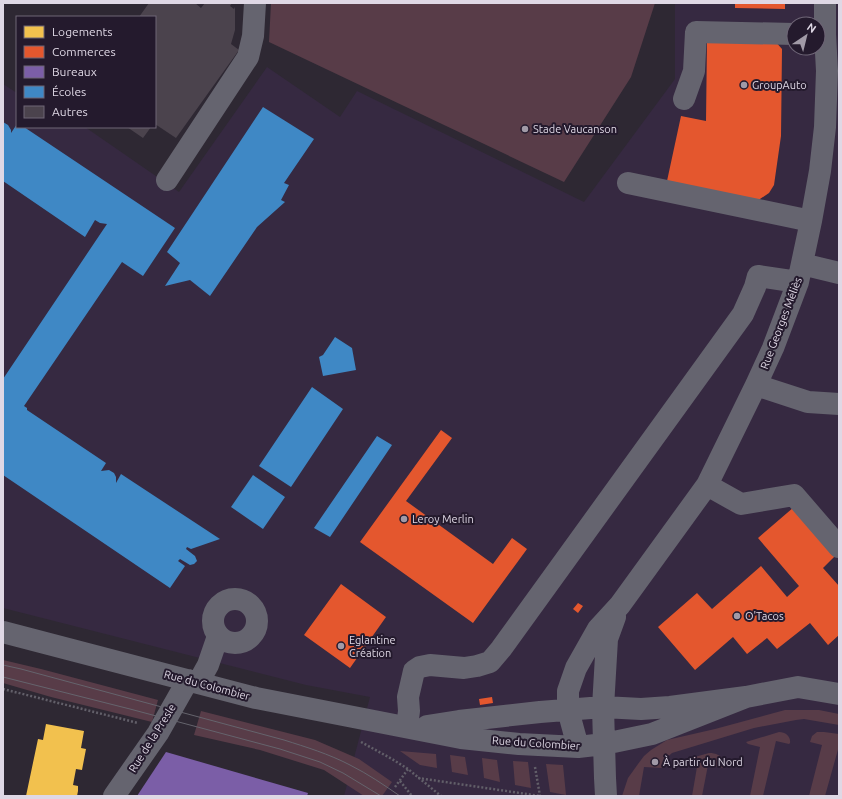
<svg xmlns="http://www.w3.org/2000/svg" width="842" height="799" viewBox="0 0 842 799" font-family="Ubuntu,sans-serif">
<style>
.built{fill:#362941;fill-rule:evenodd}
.green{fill:#583c48}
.homes{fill:#f2c14e}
.shops{fill:#e4572e}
.offices{fill:#7b5ea7}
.schools{fill:#3f88c5}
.building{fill:#4b434d}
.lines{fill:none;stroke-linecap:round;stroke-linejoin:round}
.path{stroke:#625f69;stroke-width:2.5;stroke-dasharray:2 2;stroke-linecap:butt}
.minor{stroke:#65646f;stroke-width:22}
.tram{stroke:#65646d;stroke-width:1}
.poi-dot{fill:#a19aa7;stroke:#241a2d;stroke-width:1.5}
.labels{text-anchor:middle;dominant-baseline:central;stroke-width:4;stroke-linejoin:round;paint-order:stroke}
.poi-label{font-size:11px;fill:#dfd8e5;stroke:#241a2d;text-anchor:start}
.street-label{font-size:11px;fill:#dfd8e5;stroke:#241a2d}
</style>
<rect width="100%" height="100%" fill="#2e2833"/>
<path class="built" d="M675,3H839V796H344L370,697L306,685L3,608V84L17,93V127H85L179,192L267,67L340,117L357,91L584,202L675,79ZM794,24H818V48H794Z"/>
<path class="green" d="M271,3H655L631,77L564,182L269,42Z
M3,660L41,669L158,700L152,722L51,697L3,683Z
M785,710H819L839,714V725L804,719L796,720L754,728L672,753L664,760L662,768L644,767L639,796H622L628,778L638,764L644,756L651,750L667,740L715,729Z
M201,711L315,740L359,759L392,782L382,796H364L324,770L260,750L194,735Z
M779,732C786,732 791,737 790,743L789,744L776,741L763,796H750L760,747L748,744L746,742Z
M817,732H824L839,734V746L825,796H809L822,745L810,742L812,736Z
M400,751L436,754L437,768L420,765Z
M709,753C716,753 721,755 725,762L723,768L708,765L702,796H692L697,767L682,764L684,760Z
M450,755L465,757L468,775L452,772Z
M482,758L497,760L500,782L484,778Z
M513,761L528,762L531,788L515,785Z
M546,764L563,765L566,795L550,792Z"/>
<path class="homes" d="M46,724L84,731L81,748L86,749L82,770L76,769L73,785L78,786V791L77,796H26L38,739L43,740Z"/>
<path class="shops" d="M735,3H785V9L735,8Z
M707,40H774L782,49L781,136L774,185L769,193L757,201L667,181L681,116L706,121Z
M441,430L452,438L406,501L493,564L512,538L527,549L473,623L360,542Z
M794,507L836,555L823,568L839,586V635L828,645L810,623L777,649L767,638L747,654L733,637L695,670L658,627L697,593L712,609L761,566L787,597L799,586L758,538Z
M341,584L386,617L350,668L304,635Z
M578,603L583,606L578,613L573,609Z
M492,697L493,703L480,705L479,699Z"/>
<path class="offices" d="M166,752L308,793L307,796H137Z"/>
<path class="schools" d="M263,107L314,139L284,183L289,185L281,200L285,202L257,227L210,296L190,280L165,286L180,263L167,252Z
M3,122L8,125L11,130V133L17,124V127H24L175,228L143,276L122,262L24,406L27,408V410L106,463L101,471L109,470L114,473L116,477V483L121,474L220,539L191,549L187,547L186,549L195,556L197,561L194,564L190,565L180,559L178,561L185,566L170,588L3,475V379L107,224L100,223L95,220L85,237L3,181Z
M335,337L352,348L356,370L323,376L319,357L323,355Z
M312,387L343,409L291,487L259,466Z
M377,436L392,445L330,537L314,528Z
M253,475L285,497L263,529L231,507Z"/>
<path class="building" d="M149,3H195L201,8L205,3H232L230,6L234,9L235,7V30L231,44L239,50L176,138L155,124V17H139Z
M127,127H151L143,138Z"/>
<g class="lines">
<path class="path" d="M3,689L138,723
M361,742L392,759L408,769L441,796
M535,767L540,796
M418,778L540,796
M400,781L412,796
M395,787L408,769"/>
<path class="minor" d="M684,99L694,71L696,32L794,34
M167,180L248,57L253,36L255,3
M628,183L811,221
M802,264L839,273
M756,385L808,402L839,404
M707,485L741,504L794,495L839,547
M213 621a22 22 0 1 1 44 0a22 22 0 1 1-44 0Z
M3,632L256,698L461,738L519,744L578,747L604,744L652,734L746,697
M198,683L208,665L218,636
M427,726L459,721L540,712L603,707L641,709L670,707L746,697L798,687L839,694
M407,727L409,711L408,697L414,671L420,667L430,665L464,668L477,666L490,662L501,649L743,314L755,287L758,276L798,282
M578,747L568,710V691L576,668L598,629L620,605L707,485L756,385L773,348L798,282L811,221L820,171L825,127L827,71L825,34V3
M114,796L158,733L188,680
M606,796L605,778L603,707L607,639L615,617"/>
<path class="tram" d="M3,665L21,669L284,740C306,747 329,754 350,765C368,774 384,785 400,796
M3,677L130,709L280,749L320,762L343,773L381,796"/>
</g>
<g class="poi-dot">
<circle cx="744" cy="85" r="4"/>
<circle cx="525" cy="129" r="4"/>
<circle cx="404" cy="519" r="4"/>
<circle cx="737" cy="616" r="4"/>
<circle cx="341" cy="646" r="4"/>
<circle cx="655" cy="762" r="4"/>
</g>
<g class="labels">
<g class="poi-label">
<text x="752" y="85">GroupAuto</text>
<text x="533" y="129">Stade Vaucanson</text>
<text x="412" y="519">Leroy Merlin</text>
<text x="745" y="616">O'Tacos</text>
<text x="349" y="640">Eglantine<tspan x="349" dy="13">Création</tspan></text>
<text x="663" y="762">À partir du Nord</text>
</g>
<g class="street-label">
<text transform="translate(781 323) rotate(-69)">Rue Georges Méliès</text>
<text transform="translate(207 685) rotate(15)">Rue du Colombier</text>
<text transform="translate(152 738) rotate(-58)">Rue de la Presle</text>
<text transform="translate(536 743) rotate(4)">Rue du Colombier</text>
</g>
</g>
<rect width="842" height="799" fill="none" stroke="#dfd8e5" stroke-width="8"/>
<rect x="16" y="16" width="140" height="112" fill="#241a2d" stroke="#6f6677"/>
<rect x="24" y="26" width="20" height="12" fill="#f2c14e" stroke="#6f6677"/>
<text x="52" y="36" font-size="12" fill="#dfd8e5">Logements</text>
<rect x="24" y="46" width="20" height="12" fill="#e4572e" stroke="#6f6677"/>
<text x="52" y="56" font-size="12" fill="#dfd8e5">Commerces</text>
<rect x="24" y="66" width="20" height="12" fill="#7b5ea7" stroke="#6f6677"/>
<text x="52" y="76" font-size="12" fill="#dfd8e5">Bureaux</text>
<rect x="24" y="86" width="20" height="12" fill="#3f88c5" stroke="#6f6677"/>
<text x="52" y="96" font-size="12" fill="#dfd8e5">Écoles</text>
<rect x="24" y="106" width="20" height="12" fill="#4b434d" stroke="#6f6677"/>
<text x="52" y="116" font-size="12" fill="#dfd8e5">Autres</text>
<g transform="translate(806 36) rotate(35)"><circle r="19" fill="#241a2d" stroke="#6f6677"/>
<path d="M0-3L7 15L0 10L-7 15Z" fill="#a19aa7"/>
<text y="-6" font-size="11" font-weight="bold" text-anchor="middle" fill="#dfd8e5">N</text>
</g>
</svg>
